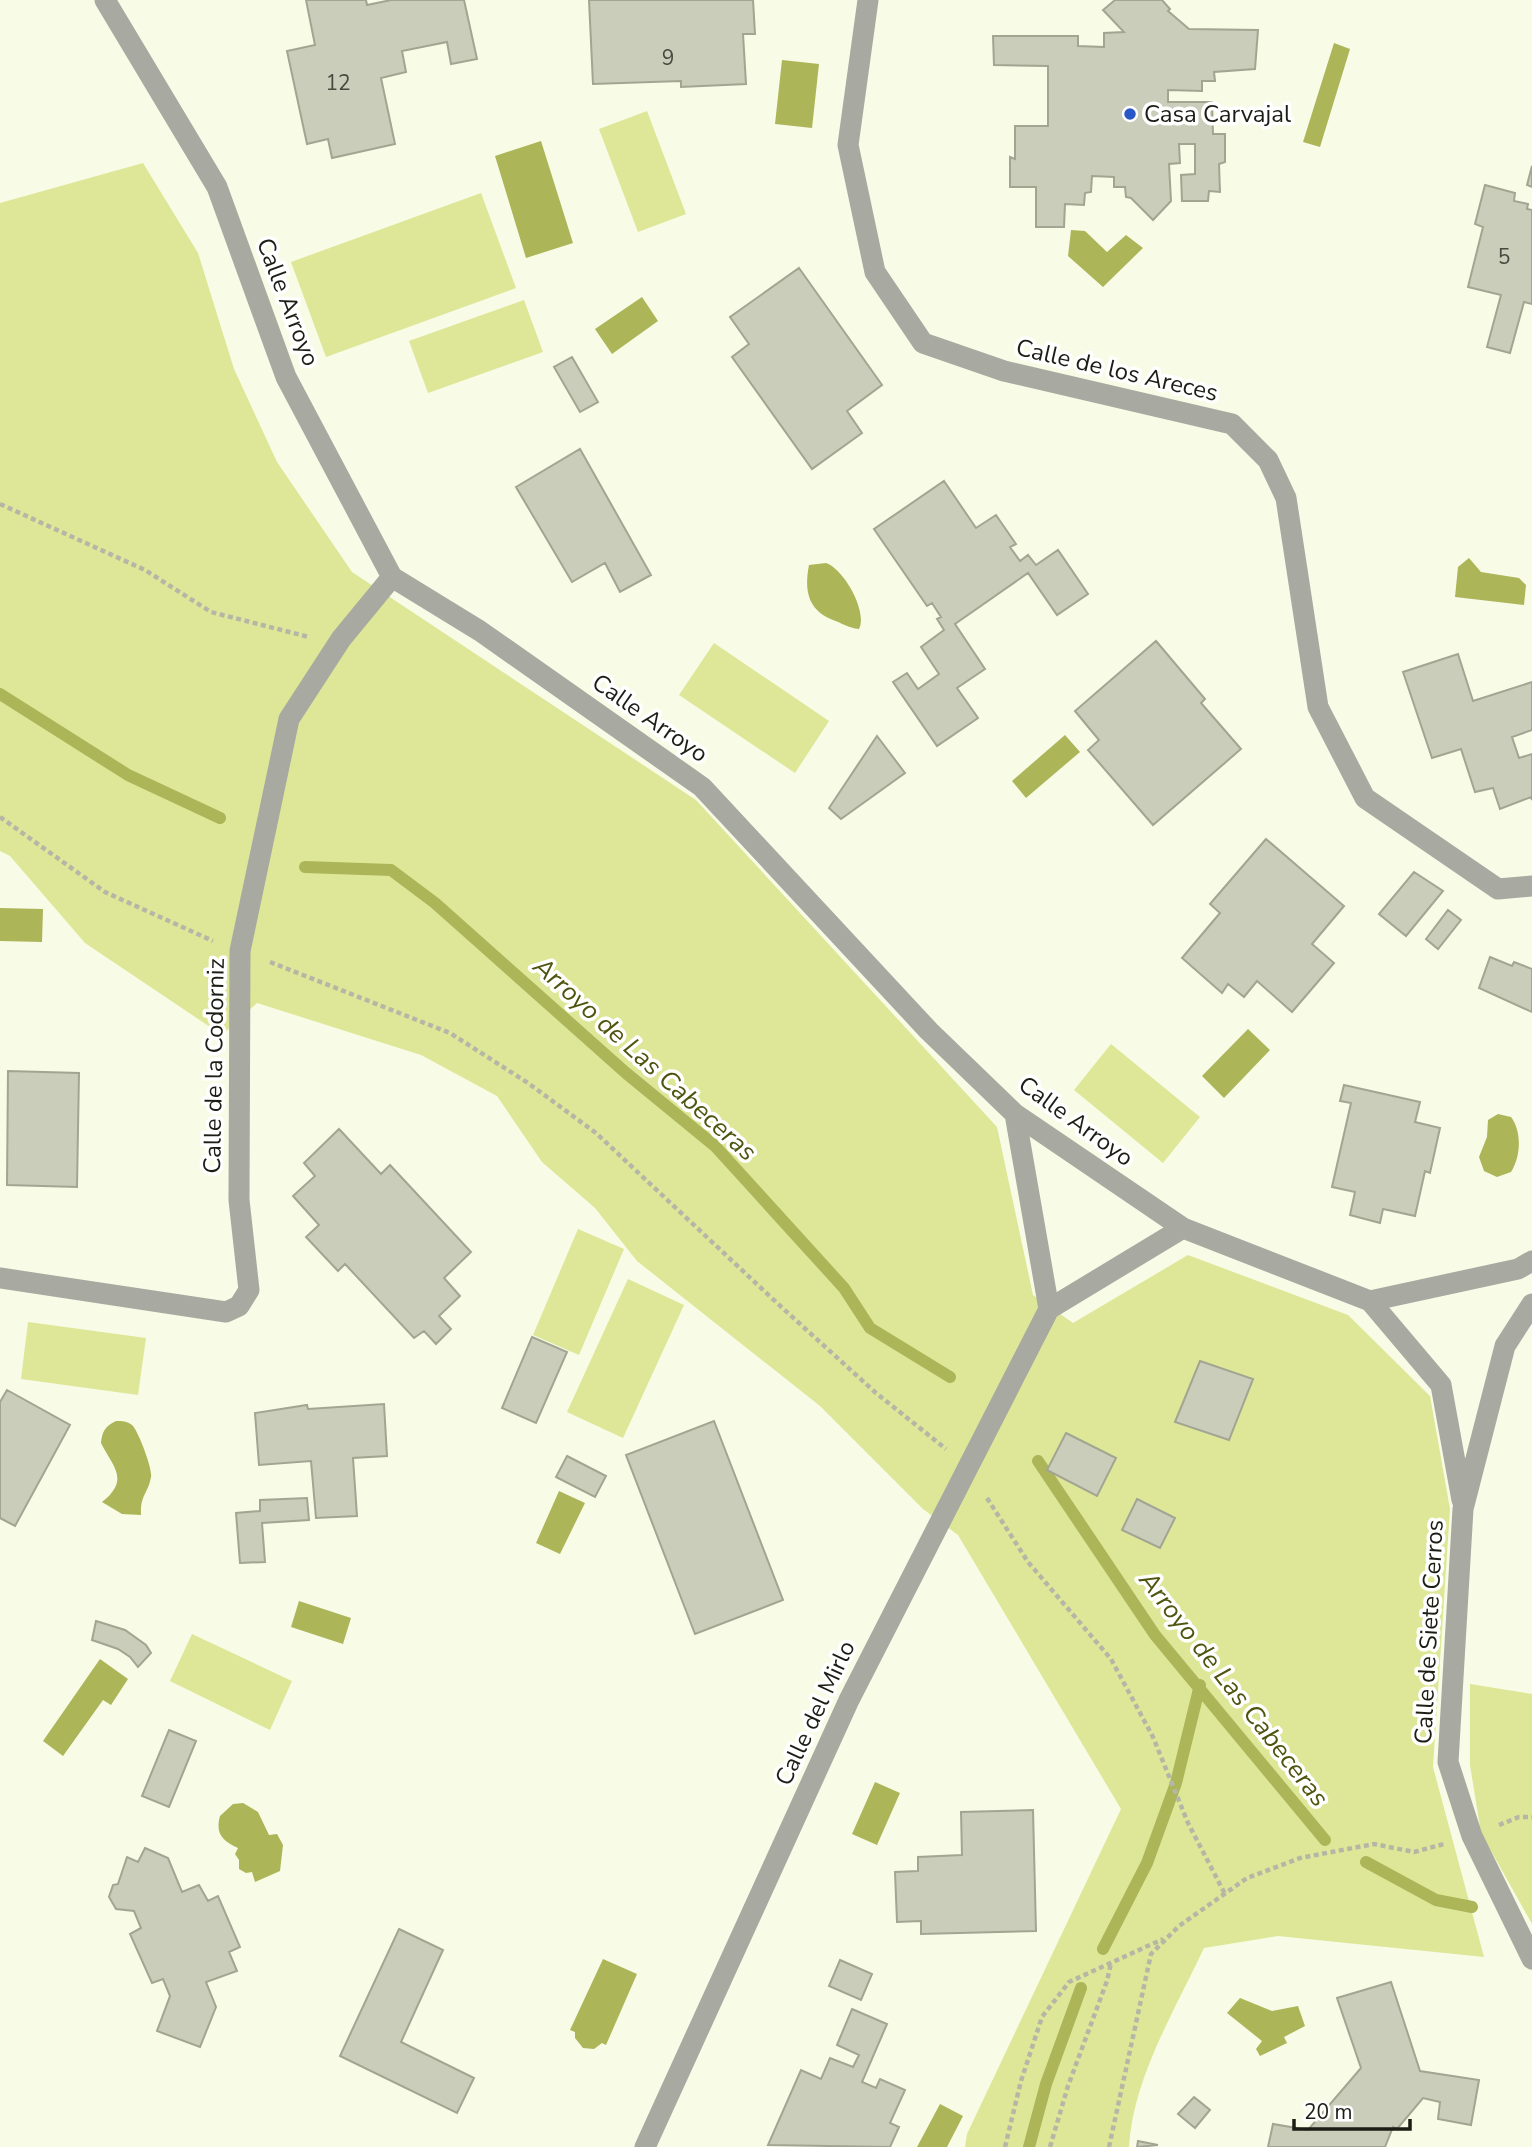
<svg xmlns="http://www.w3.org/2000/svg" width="1532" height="2147" viewBox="0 0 1532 2147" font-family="'Nunito Sans',sans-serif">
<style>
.green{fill:#dee797}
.water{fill:#adb559}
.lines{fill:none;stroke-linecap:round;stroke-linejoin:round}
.stream{stroke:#adb559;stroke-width:12}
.building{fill:#cacdb9;stroke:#a2a592;stroke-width:2}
.path{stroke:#b5b7a6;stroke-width:4.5;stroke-dasharray:5 3.5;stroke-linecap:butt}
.minor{stroke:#a8a9a1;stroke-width:21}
.poi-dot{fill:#2957c6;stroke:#fff;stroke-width:2.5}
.labels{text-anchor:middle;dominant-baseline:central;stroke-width:7;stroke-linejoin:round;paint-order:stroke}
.number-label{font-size:21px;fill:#48493e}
.poi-label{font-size:24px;fill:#1c1d15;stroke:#fff;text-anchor:start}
.street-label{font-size:24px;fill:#1c1d15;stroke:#fff}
.water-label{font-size:26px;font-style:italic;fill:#4f540e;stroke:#fff}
</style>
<rect width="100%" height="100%" fill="#f8fbe6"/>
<path class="green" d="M647,111L686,214L638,232L599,129Z
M143,163L198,253L234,369L277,462L352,572L696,800L997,1127L1033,1295L1073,1323L1188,1255L1348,1315L1430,1396L1450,1509L1433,1767L1484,1957L1278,1936L1204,1948C1175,2010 1133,2078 1129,2147H965L967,2134L1121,1809L958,1535L923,1509L820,1406L637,1261L595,1208L542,1162L497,1096L421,1055L257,1003L222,1035L85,943L10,856L0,851V203Z
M481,193L516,288L326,357L291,262Z
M524,300L543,352L428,393L409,341Z
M714,643L829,721L795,773L679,695Z
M1111,1044L1200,1117L1163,1163L1074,1090Z
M578,1229L624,1249L579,1355L533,1335Z
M628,1279L684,1305L623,1438L567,1412Z
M28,1322L146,1338L138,1395L21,1379Z
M192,1634L292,1681L270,1730L170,1681Z
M1470,1684L1532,1694V1924L1481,1833L1470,1765Z"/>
<path class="water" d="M1334,43L1350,49L1320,147L1303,142Z
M782,60L819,64L812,128L775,124Z
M541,141L573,243L526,258L495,156Z
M1071,230L1085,231L1107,252L1126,235L1143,248L1103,287L1068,256Z
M642,297L658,321L612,354L595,329Z
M1469,558L1481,572L1519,578L1526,585L1524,605L1455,597L1458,567Z
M826,563C844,569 868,612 859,629C848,628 842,623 833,620C808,610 804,591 809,565Z
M1065,735L1080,752L1026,798L1012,781Z
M0,908L43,909L42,942L0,941Z
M1248,1029L1270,1050L1224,1098L1202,1076Z
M1498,1114L1511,1117C1522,1132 1521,1156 1511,1172L1497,1177L1484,1171L1479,1157L1487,1137L1488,1120Z
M116,1421C122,1421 127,1421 132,1425C138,1430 153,1470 151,1477C148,1494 140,1495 141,1515L122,1514L102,1502C131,1479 112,1466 101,1443C102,1432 105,1426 116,1421Z
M559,1491L585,1503L560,1554L536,1543Z
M299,1601L351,1618L343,1644L291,1627Z
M100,1659L128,1679L111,1705L103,1700L63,1756L43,1741Z
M875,1782L900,1793L877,1845L852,1834Z
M243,1803L258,1812L269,1835L277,1834L283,1845L280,1871L255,1882L252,1872L246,1873L239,1869V1860L235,1854L238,1848C223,1841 215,1834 220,1816L233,1804Z
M603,1959L637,1974L606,2045L602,2043L594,2049L583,2048L575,2038V2032L570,2030Z
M1240,1998L1272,2011L1298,2006L1305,2026L1284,2037L1287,2043L1260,2056L1256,2049L1262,2041L1227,2013Z
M940,2104L963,2116L947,2147H917Z"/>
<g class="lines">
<path class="stream" d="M0,694L128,775L220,818
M305,867L391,870L435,903L626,1073L715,1146L844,1288L870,1328L950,1377
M1038,1461L1155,1635L1325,1840
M1366,1862L1436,1900L1472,1907
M1103,1949L1147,1863L1176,1783L1200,1685
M1029,2147L1046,2084L1081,1988"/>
</g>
<path class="building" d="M306,0H366L367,5L391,0H464L477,59L451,64L447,42L402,51L406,72L381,78L395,144L332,158L328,139L307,144L287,51L315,45Z
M589,0H753L755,34H743L746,84L681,87V81L593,84Z
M1115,0H1162L1170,9L1168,11L1189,29L1258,30L1255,69L1214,72L1215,81H1202V91L1168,90V102H1212L1213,134H1225V162L1219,164L1220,192L1209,191L1208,201H1182L1181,175L1195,174V144H1179L1180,163L1169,164L1171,201L1153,220L1131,198L1126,197L1125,187H1114V177L1092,176L1091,192L1085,193L1084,205L1065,204L1064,227H1036V187H1010V157L1015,159V126H1048V66L994,65L993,36H1078V46L1104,47V33L1124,32L1103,10Z
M1532,166V187L1527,185Z
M1485,185L1515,193L1514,201L1528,204L1527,209L1532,210V304L1524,302L1510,353L1487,347L1501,295L1468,287L1483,227L1475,224Z
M799,268L882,385L847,411L862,433L812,469L732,357L749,344L730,317Z
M572,357L598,402L580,412L554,367Z
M580,449L651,575L620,592L605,563L572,582L516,487Z
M944,481L976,528L996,515L1016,544L1010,547L1020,561L1028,555L1036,565L1058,550L1088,594L1057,615L1028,573L955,624L985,669L957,688L978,718L937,746L893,682L907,673L918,689L939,674L921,647L944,630L937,619L941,617L932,603L927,606L874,529Z
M1156,641L1205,699L1201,703L1241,749L1153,825L1088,750L1099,740L1075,711Z
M1458,654L1473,701L1532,682V730L1512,737L1519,758L1532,754V800L1531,797L1500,809L1493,788L1475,792L1461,749L1432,758L1403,672Z
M877,736L905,773L841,819L829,808Z
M1266,839L1344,906L1312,944L1334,963L1292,1012L1257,981L1244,997L1228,984L1222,993L1182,958L1220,913L1210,904Z
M1414,872L1443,891L1406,936L1379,914Z
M1448,910L1461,920L1438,949L1426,939Z
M1490,957L1512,966L1514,962L1532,969V1012L1479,988Z
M8,1071L79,1073L77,1187L7,1185Z
M1344,1085L1420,1102L1415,1122L1440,1128L1430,1173L1425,1171L1415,1216L1383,1209L1380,1223L1350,1215L1355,1192L1332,1187L1351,1103L1340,1101Z
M339,1129L381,1174L390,1165L471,1252L444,1278L460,1296L439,1316L451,1329L436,1344L424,1331L414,1338L345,1264L338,1271L306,1237L319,1225L293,1196L315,1176L304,1163Z
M532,1337L567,1352L536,1423L502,1408Z
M1200,1361L1253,1379L1229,1440L1175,1422Z
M7,1390L70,1425L15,1526L0,1518V1402Z
M384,1404L387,1456L353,1458L357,1516L316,1518L311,1461L259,1465L255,1413L307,1405L308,1409Z
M714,1421L783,1600L695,1634L626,1455Z
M1066,1433L1116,1458L1097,1496L1047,1470Z
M567,1456L606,1476L595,1497L556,1477Z
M307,1498L309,1520L262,1523L265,1562L240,1563L236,1513L260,1511V1500Z
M1137,1499L1175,1518L1160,1548L1122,1530Z
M96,1621L125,1630L146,1645L151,1653L138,1667L130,1657L118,1649L92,1640Z
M169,1730L196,1741L169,1807L142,1796Z
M1033,1810L1036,1931L921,1934V1921L897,1922L895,1872L918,1871V1857L962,1855L961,1812Z
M145,1848L168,1858L182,1892L199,1885L208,1901L218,1896L240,1947L229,1952L237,1971L206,1982L216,2007L200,2047L157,2031L170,1996L163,1979L152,1983L130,1934L141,1928L134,1911L116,1909L109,1897L113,1885L118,1884L127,1857L138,1862Z
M399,1929L443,1950L401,2042L474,2078L457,2113L340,2056Z
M840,1960L872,1974L861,2000L829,1986Z
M1391,1982L1420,2071L1479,2080L1471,2125L1438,2119L1440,2102L1423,2098L1397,2129L1393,2127L1385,2147H1268L1273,2124L1308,2130L1361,2068L1337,1998Z
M852,2009L887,2024L862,2082L876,2088L880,2079L905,2090L890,2123L899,2127L890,2147L768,2145L801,2070L821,2079L830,2058L853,2067L859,2055L837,2045Z
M1194,2097L1210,2110L1195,2128L1178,2114Z
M1138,2141L1158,2145L1137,2147Z"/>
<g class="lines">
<path class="path" d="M0,504L145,570L211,612L309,637
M0,817L105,892L213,941
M270,962L450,1033L528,1083L596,1133L777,1303L876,1393L946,1449
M987,1498L1028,1562L1111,1659L1153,1737L1188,1823L1225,1894
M1499,1825L1519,1817H1532
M1005,2147L1021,2081L1042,2017L1069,1982L1163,1939
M1050,2147L1068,2086L1107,1981L1111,1963
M1109,2147L1151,1954L1179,1926L1247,1878L1300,1858L1374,1844L1414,1852L1444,1844"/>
<path class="minor" d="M105,0L217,187L286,377L392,577L480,631L702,787L929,1031L1015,1114L1183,1228L1370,1301L1518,1269L1532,1261
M868,0L848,145L875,272L923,343L1004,371L1232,424L1268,460L1286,498L1318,707L1365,798L1498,889L1532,886
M1015,1114L1049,1309
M0,1278L226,1312L239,1306L249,1290L239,1200L240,951L289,719L341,639L392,577
M1370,1301L1441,1385L1462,1500
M1532,1304L1505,1346L1463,1509L1448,1762L1472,1836L1532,1959
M645,2147L849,1700L1049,1309L1183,1228"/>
</g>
<circle class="poi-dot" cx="1130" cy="114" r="7"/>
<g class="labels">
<g class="number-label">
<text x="668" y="58">9</text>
<text x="338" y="83">12</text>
<text x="1504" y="257">5</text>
</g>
<g class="poi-label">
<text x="1144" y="114">Casa Carvajal</text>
</g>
<g class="street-label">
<text transform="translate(288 302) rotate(69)">Calle Arroyo</text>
<text transform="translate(1117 370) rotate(13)">Calle de los Areces</text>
<text transform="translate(650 718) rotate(35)">Calle Arroyo</text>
<text transform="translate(214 1066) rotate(-89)">Calle de la Codorniz</text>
<text transform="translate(1076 1121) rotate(36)">Calle Arroyo</text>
<text transform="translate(1429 1632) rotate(-87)">Calle de Siete Cerros</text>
<text transform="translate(815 1713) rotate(-65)">Calle del Mirlo</text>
</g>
<g class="water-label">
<text transform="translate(645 1059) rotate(42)">Arroyo de Las Cabeceras</text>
<text transform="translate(1234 1689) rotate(52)">Arroyo de Las Cabeceras</text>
</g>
</g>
<path d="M1294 2119v10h116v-10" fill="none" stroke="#1c1d15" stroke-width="3.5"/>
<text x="1304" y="2119" font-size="21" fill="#1c1d15" stroke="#ffffff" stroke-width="5" paint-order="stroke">20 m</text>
</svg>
